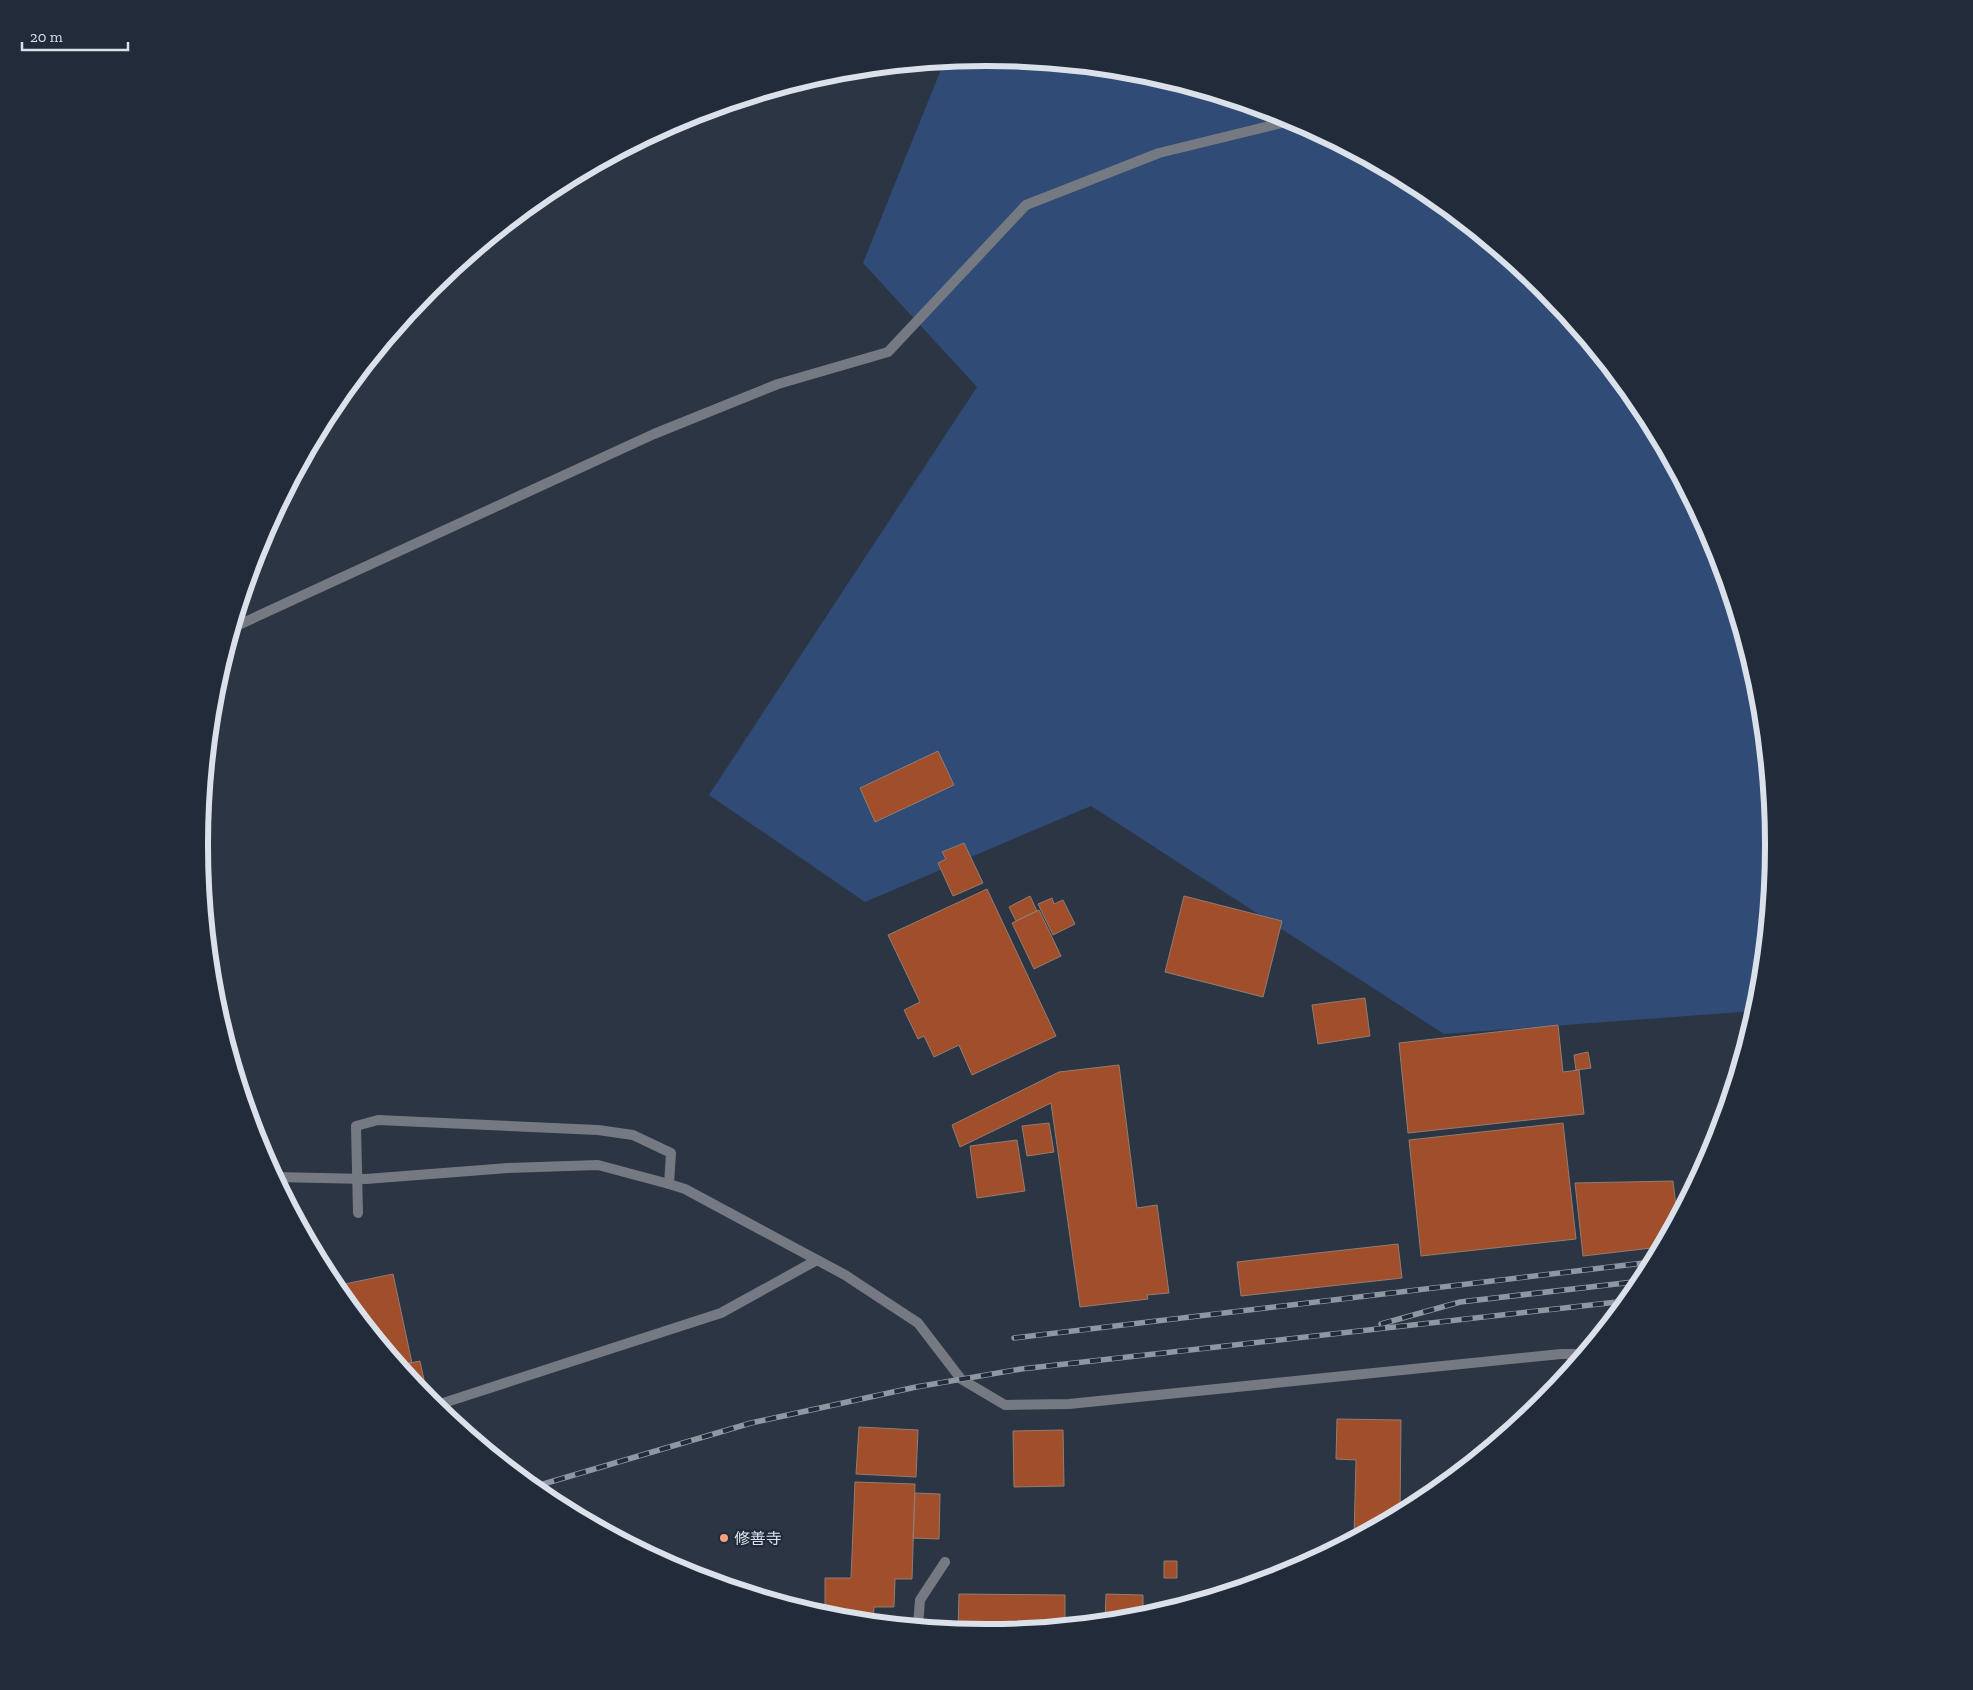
<svg xmlns="http://www.w3.org/2000/svg" width="1973" height="1690" viewBox="0 0 1973 1690" font-family="'Zilla Slab','Noto Sans JP',serif">
<style>
.green{fill:#2f4b76}
.building{fill:#a14e2b;stroke:#917d74}
.lines{fill:none;stroke-linecap:round;stroke-linejoin:round}
.service{stroke:#757981;stroke-width:10}
.minor{stroke:#757981;stroke-width:10}
.tertiary{stroke:#757981;stroke-width:10}
.rail-casing{stroke:#8f97a2;stroke-width:5.5}
.rail{stroke:#222b39;stroke-width:4;stroke-dasharray:11;stroke-linecap:butt}
.poi-dot{fill:#f2a07f;stroke:#222b39;stroke-width:2}
.labels{text-anchor:middle;dominant-baseline:central;stroke-width:4.5;stroke-linejoin:round;paint-order:stroke}
.poi-label{font-size:16px;fill:#dae1ea;stroke:#222b39;text-anchor:start}
.rim{fill:none;stroke:#dae1ea;stroke-width:6}
</style>
<rect width="100%" height="100%" fill="#2c3543"/>
<path class="green" d="M987,58L1140,73L1288,118L1424,190L1544,288L1641,408L1714,544L1759,692L1774,845L1759,999L1755,1011L1444,1034L1091,806L865,902L709,795L977,387L863,263L944,62Z"/>
<path class="building" d="M938,751L954,785L875,822L860,788Z
M964,843L983,883L953,896L938,863L946,859L942,852Z
M987,889L1056,1036L972,1075L959,1045L934,1057L924,1036L918,1039L904,1010L920,1002L888,935Z
M1030,896L1037,911L1016,921L1009,907Z
M1184,896L1282,921L1263,997L1165,972Z
M1052,898L1054,904L1063,900L1075,924L1053,935L1038,904Z
M1039,910L1061,956L1034,969L1012,923Z
M1365,998L1370,1036L1318,1044L1312,1005Z
M1558,1025L1563,1072L1579,1070L1584,1114L1408,1133L1399,1043Z
M1588,1052L1591,1068L1576,1070L1574,1055Z
M1119,1065L1137,1208L1157,1205L1169,1293L1147,1295L1148,1299L1080,1307L1051,1103L960,1147L952,1125L1059,1072Z
M1049,1123L1054,1152L1027,1156L1022,1126Z
M1563,1123L1576,1239L1421,1256L1409,1140Z
M1017,1140L1025,1191L977,1198L970,1146Z
M1673,1181L1677,1215L1660,1247L1583,1256L1575,1183Z
M1398,1244L1402,1278L1241,1296L1237,1262Z
M393,1274L412,1363L400,1365L335,1286Z
M420,1361L427,1394L424,1395L400,1365Z
M1337,1419L1401,1420L1400,1513L1354,1537L1356,1460L1336,1459Z
M859,1427L918,1430L916,1477L856,1474Z
M1063,1430L1064,1486L1014,1487L1013,1431Z
M855,1482L915,1484L912,1579H895L894,1607H874L873,1621L825,1615V1578H851Z
M915,1493L940,1494L939,1539L913,1538Z
M1164,1561H1177V1578H1164Z
M959,1594L1065,1595V1625L986,1632L958,1630Z
M1106,1594L1143,1595V1617L1105,1621Z"/>
<g class="lines">
<path class="service" d="M358,1213L356,1126L378,1120L598,1130L633,1135L671,1153L669,1184"/>
<path class="minor" d="M234,627L654,434L778,384L888,352L1026,205L1159,153L1294,120
M434,1406L721,1313L817,1260
M918,1626L920,1600L945,1562"/>
<path class="tertiary" d="M275,1177L366,1179L508,1168L598,1165L669,1184L685,1189L845,1275L918,1323L961,1379L1005,1405L1069,1404L1561,1354H1582"/>
<g class="rail-casing">
<path id="rail" d="M1381,1324L1460,1302L1642,1281
M1014,1338L1652,1262
M533,1487L751,1423L916,1387L1021,1369L1626,1301"/>
</g>
<use href="#rail" class="rail"/>
</g>
<circle class="poi-dot" cx="724" cy="1538" r="5"/>
<g class="labels">
<g class="poi-label">
<text x="734" y="1538">修善寺</text>
</g>
</g>
<path d="M0 0H1973V1690H0ZM986 66H987A778 778 0 0 1 1765 844V846A778 778 0 0 1 987 1624H986A778 778 0 0 1 208 846V844A778 778 0 0 1 986 66Z" fill="#222b39" fill-rule="evenodd"/>
<path class="rim" d="M986 66H987A778 778 0 0 1 1765 844V846A778 778 0 0 1 987 1624H986A778 778 0 0 1 208 846V844A778 778 0 0 1 986 66Z"/>
<path d="M22 42v8h106v-8" fill="none" stroke="#dae1ea" stroke-width="2.5"/>
<text x="30" y="42" font-size="15" fill="#dae1ea" stroke="#222b39" stroke-width="4" paint-order="stroke">20 m</text>
</svg>
